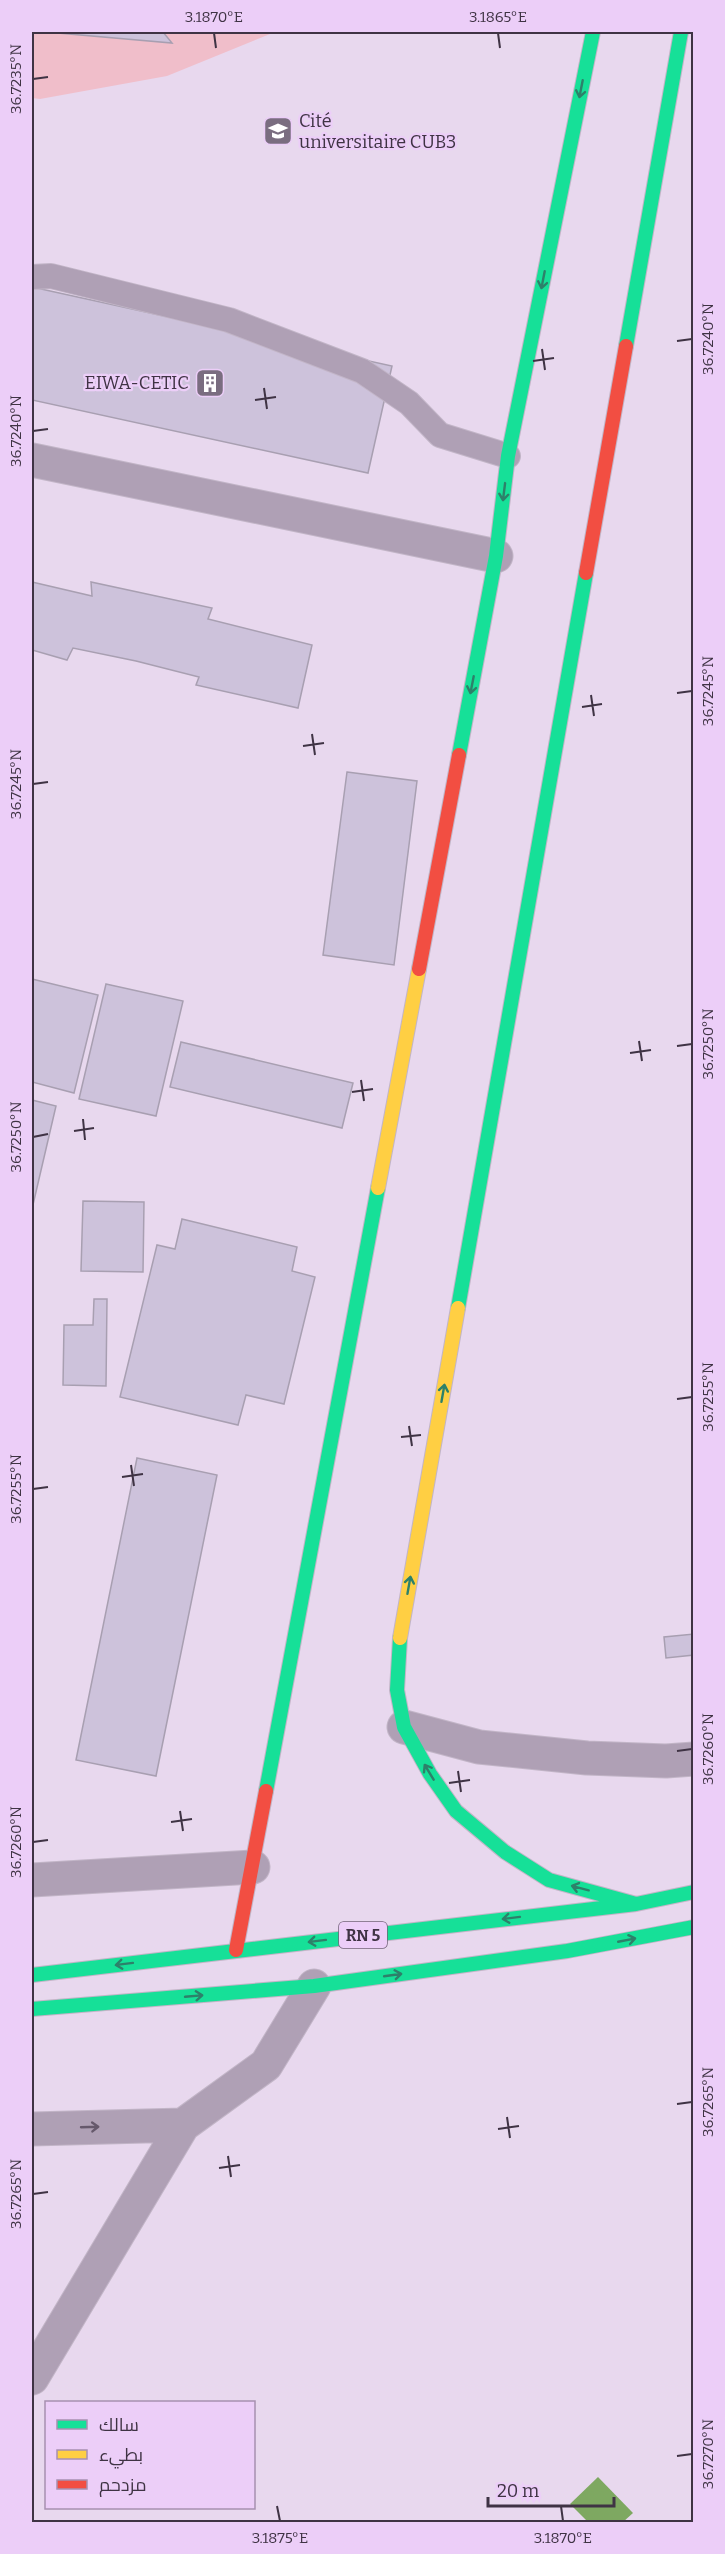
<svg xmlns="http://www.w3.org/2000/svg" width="725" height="2554" viewBox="0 0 725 2554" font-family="Bitter,Cairo,serif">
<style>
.green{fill:#f0beca}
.water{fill:#7ea861}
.building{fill:#cdc2db;stroke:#a89fb1;stroke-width:1.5}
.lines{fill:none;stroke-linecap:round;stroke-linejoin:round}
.lane-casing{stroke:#c2b5c7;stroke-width:26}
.street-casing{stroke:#c2b5c7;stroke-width:35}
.fast-casing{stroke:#c2b5c7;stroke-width:16}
.slow-casing{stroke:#c2b5c7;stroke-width:16}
.jam-casing{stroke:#c2b5c7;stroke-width:16}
.lane{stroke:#afa0b5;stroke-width:24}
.street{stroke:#afa0b5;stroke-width:33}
.fast{stroke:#16e098;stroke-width:14}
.slow{stroke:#ffcf43;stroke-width:14}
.jam{stroke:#f24e42;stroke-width:14}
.oneway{stroke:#2d816a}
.oneway2{stroke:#66596c}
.ticks{fill:none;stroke:#3f3344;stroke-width:2}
.labels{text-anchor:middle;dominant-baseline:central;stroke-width:4.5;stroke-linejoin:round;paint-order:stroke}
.shield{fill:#eccef8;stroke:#73627a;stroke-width:1.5}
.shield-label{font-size:16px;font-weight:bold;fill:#3f3344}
.poi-label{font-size:18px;fill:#3f3344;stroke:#eccef8;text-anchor:start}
.neatline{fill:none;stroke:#3f3344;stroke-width:2}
.ticks-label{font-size:15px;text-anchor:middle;fill:#3f3344}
</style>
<rect width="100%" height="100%" fill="#e8d8ee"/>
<path class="green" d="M32,32H275L167,76L40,99L32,98Z"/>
<path class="water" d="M598,2477L633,2513L623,2522H588L570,2504Z"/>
<path class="building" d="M46,32H163L172,43Z
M32,287L392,366L368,473L32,400Z
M32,582L92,596L91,582L212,608L208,619L312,645L298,708L196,685L199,677L136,661L73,648L67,660L32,650Z
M347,772L417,781L394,965L323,955Z
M32,979L98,995L74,1093L32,1082Z
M106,984L183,1001L156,1116L79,1099Z
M181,1042L353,1083L342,1128L170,1087Z
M32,1100L56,1106L32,1209Z
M83,1201L144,1202L143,1272L81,1271Z
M182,1219L297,1247L292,1271L315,1277L284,1404L246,1395L238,1425L120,1397L157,1245L175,1249Z
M94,1299H107L106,1386L63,1385L64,1325H93Z
M137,1458L217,1475L156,1776L76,1760Z
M694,1634V1655L666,1658L664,1637Z"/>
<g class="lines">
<g class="lane-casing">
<path id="lane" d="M32,277L51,276L229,320L362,371L409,403L440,435L508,456"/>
</g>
<g class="street-casing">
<path id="street" d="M32,460L496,556
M404,1727L479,1747L587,1758L666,1761L694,1759
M32,1880L253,1867
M32,2129L183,2125
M32,2378L183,2125L266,2065L314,1986"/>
</g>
<g class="fast-casing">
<path id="fast" d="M626,346L681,32
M459,755L496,556L508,456L593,32
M458,1308L586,573
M400,1638L397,1690L404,1727L430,1774L456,1811L505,1852L549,1880L636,1904
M266,1791L378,1188
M32,1975L636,1904L694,1892
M32,2009L314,1986L567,1951L694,1927"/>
</g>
<g class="slow-casing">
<path id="slow" d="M378,1188L419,969
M400,1638L458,1308"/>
</g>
<g class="jam-casing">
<path id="jam" d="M586,573L626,346
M419,969L459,755
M236,1950L266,1791"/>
</g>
<use href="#lane" class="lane"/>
<use href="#street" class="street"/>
<use href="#fast" class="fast"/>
<use href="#slow" class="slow"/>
<use href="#jam" class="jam"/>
</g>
<defs><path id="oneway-shaft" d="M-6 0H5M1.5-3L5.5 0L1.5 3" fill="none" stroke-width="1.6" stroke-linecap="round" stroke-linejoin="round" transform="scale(1.5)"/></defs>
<g class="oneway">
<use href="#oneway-shaft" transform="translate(581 89) rotate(101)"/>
<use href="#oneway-shaft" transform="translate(543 280) rotate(101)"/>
<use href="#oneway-shaft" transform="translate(504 492) rotate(97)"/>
<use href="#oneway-shaft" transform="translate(472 685) rotate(101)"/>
<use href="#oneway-shaft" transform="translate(443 1393) rotate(-80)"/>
<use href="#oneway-shaft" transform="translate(409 1585) rotate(-80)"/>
<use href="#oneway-shaft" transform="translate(429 1772) rotate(-121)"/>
<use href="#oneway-shaft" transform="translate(580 1888) rotate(-165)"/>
<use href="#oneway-shaft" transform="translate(511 1918) rotate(173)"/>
<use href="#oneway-shaft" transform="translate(627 1940) rotate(-11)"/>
<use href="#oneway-shaft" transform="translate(317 1941) rotate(173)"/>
<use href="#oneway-shaft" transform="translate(124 1964) rotate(173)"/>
<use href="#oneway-shaft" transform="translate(393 1975) rotate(-8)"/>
<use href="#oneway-shaft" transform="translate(194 1996) rotate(-5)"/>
</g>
<use class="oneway2" href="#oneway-shaft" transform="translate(90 2127) rotate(-2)"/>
<path class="ticks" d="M214,33L216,48M498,33L500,48M33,79L48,77M677,341L692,339M542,349L545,370M533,361L554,358M264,388L267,409M255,400L276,397M33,431L48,429M677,693L692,691M591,695L594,716M582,707L602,704M312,734L315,755M303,746L324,743M33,784L48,782M639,1041L642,1061M677,1046L692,1044M630,1053L651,1050M361,1080L364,1101M352,1092L373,1089M83,1119L85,1140M74,1131L94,1128M33,1137L48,1134M677,1399L692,1397M409,1426L412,1446M401,1437L421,1435M131,1465L134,1486M122,1477L143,1474M33,1489L48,1487M677,1751L692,1749M458,1771L461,1792M449,1783L470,1780M180,1811L183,1831M171,1822L192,1819M33,1842L48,1840M677,2104L692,2102M507,2117L510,2138M498,2129L519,2126M228,2156L231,2177M219,2168L240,2165M33,2194L48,2192M677,2456L692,2454M277,2506L280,2521M561,2506L563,2521"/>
<defs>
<g id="university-square" transform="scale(1.5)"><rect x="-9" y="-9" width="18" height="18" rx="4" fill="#7a6d80" stroke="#eccef8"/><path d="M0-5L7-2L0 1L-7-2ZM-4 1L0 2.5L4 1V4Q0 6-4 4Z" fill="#fff"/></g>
<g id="building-square" transform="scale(1.5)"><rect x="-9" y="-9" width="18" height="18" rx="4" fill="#7a6d80" stroke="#eccef8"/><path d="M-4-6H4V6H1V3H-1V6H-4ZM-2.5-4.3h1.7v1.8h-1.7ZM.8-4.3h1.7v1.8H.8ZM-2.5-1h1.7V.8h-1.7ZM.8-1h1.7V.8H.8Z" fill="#fff"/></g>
</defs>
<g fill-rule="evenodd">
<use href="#university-square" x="278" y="131"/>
<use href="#building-square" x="210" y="383"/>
</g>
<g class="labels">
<rect class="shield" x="339" y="1922" width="48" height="26" rx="4.5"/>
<g class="shield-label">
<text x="363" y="1935">RN 5</text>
</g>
<g class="poi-label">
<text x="299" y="121">Cité<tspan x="299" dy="21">universitaire CUB3</tspan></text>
<text x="189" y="383" text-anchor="end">EIWA-CETIC</text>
</g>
</g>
<rect width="725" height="2554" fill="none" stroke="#eccef8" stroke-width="66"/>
<rect x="45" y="2401" width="210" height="108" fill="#eccef8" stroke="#a790b0" stroke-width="1.5"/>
<rect x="57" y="2420" width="30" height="9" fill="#16e098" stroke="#a790b0" stroke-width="1.5"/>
<text x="99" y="2431" font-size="18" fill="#3f3344">سالك</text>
<rect x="57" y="2450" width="30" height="9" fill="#ffcf43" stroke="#a790b0" stroke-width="1.5"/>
<text x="99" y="2461" font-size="18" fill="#3f3344">بطيء</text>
<rect x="57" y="2480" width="30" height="9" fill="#f24e42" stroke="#a790b0" stroke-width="1.5"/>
<text x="99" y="2491" font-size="18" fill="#3f3344">مزدحم</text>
<path d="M488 2497v9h126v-9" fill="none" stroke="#3f3344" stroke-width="3"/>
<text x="497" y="2497" font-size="18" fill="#3f3344" stroke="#eccef8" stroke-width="4.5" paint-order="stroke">20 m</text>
<rect x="33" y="33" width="659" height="2488" class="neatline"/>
<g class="ticks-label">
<text x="214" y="22">3.1870°E</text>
<text x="498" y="22">3.1865°E</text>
<text transform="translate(16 79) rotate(-90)" y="5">36.7235°N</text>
<text transform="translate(708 339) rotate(-90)" y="5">36.7240°N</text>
<text transform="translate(16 431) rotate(-90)" y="5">36.7240°N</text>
<text transform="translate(708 691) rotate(-90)" y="5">36.7245°N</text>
<text transform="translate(16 784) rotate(-90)" y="5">36.7245°N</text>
<text transform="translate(708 1044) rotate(-90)" y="5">36.7250°N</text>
<text transform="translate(16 1137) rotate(-90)" y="5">36.7250°N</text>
<text transform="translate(708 1397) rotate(-90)" y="5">36.7255°N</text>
<text transform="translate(16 1489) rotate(-90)" y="5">36.7255°N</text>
<text transform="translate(708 1749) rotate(-90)" y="5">36.7260°N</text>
<text transform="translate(16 1842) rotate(-90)" y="5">36.7260°N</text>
<text transform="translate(708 2102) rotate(-90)" y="5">36.7265°N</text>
<text transform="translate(16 2194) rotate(-90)" y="5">36.7265°N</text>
<text transform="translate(708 2454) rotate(-90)" y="5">36.7270°N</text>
<text x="280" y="2543">3.1875°E</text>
<text x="563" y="2543">3.1870°E</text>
</g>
</svg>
